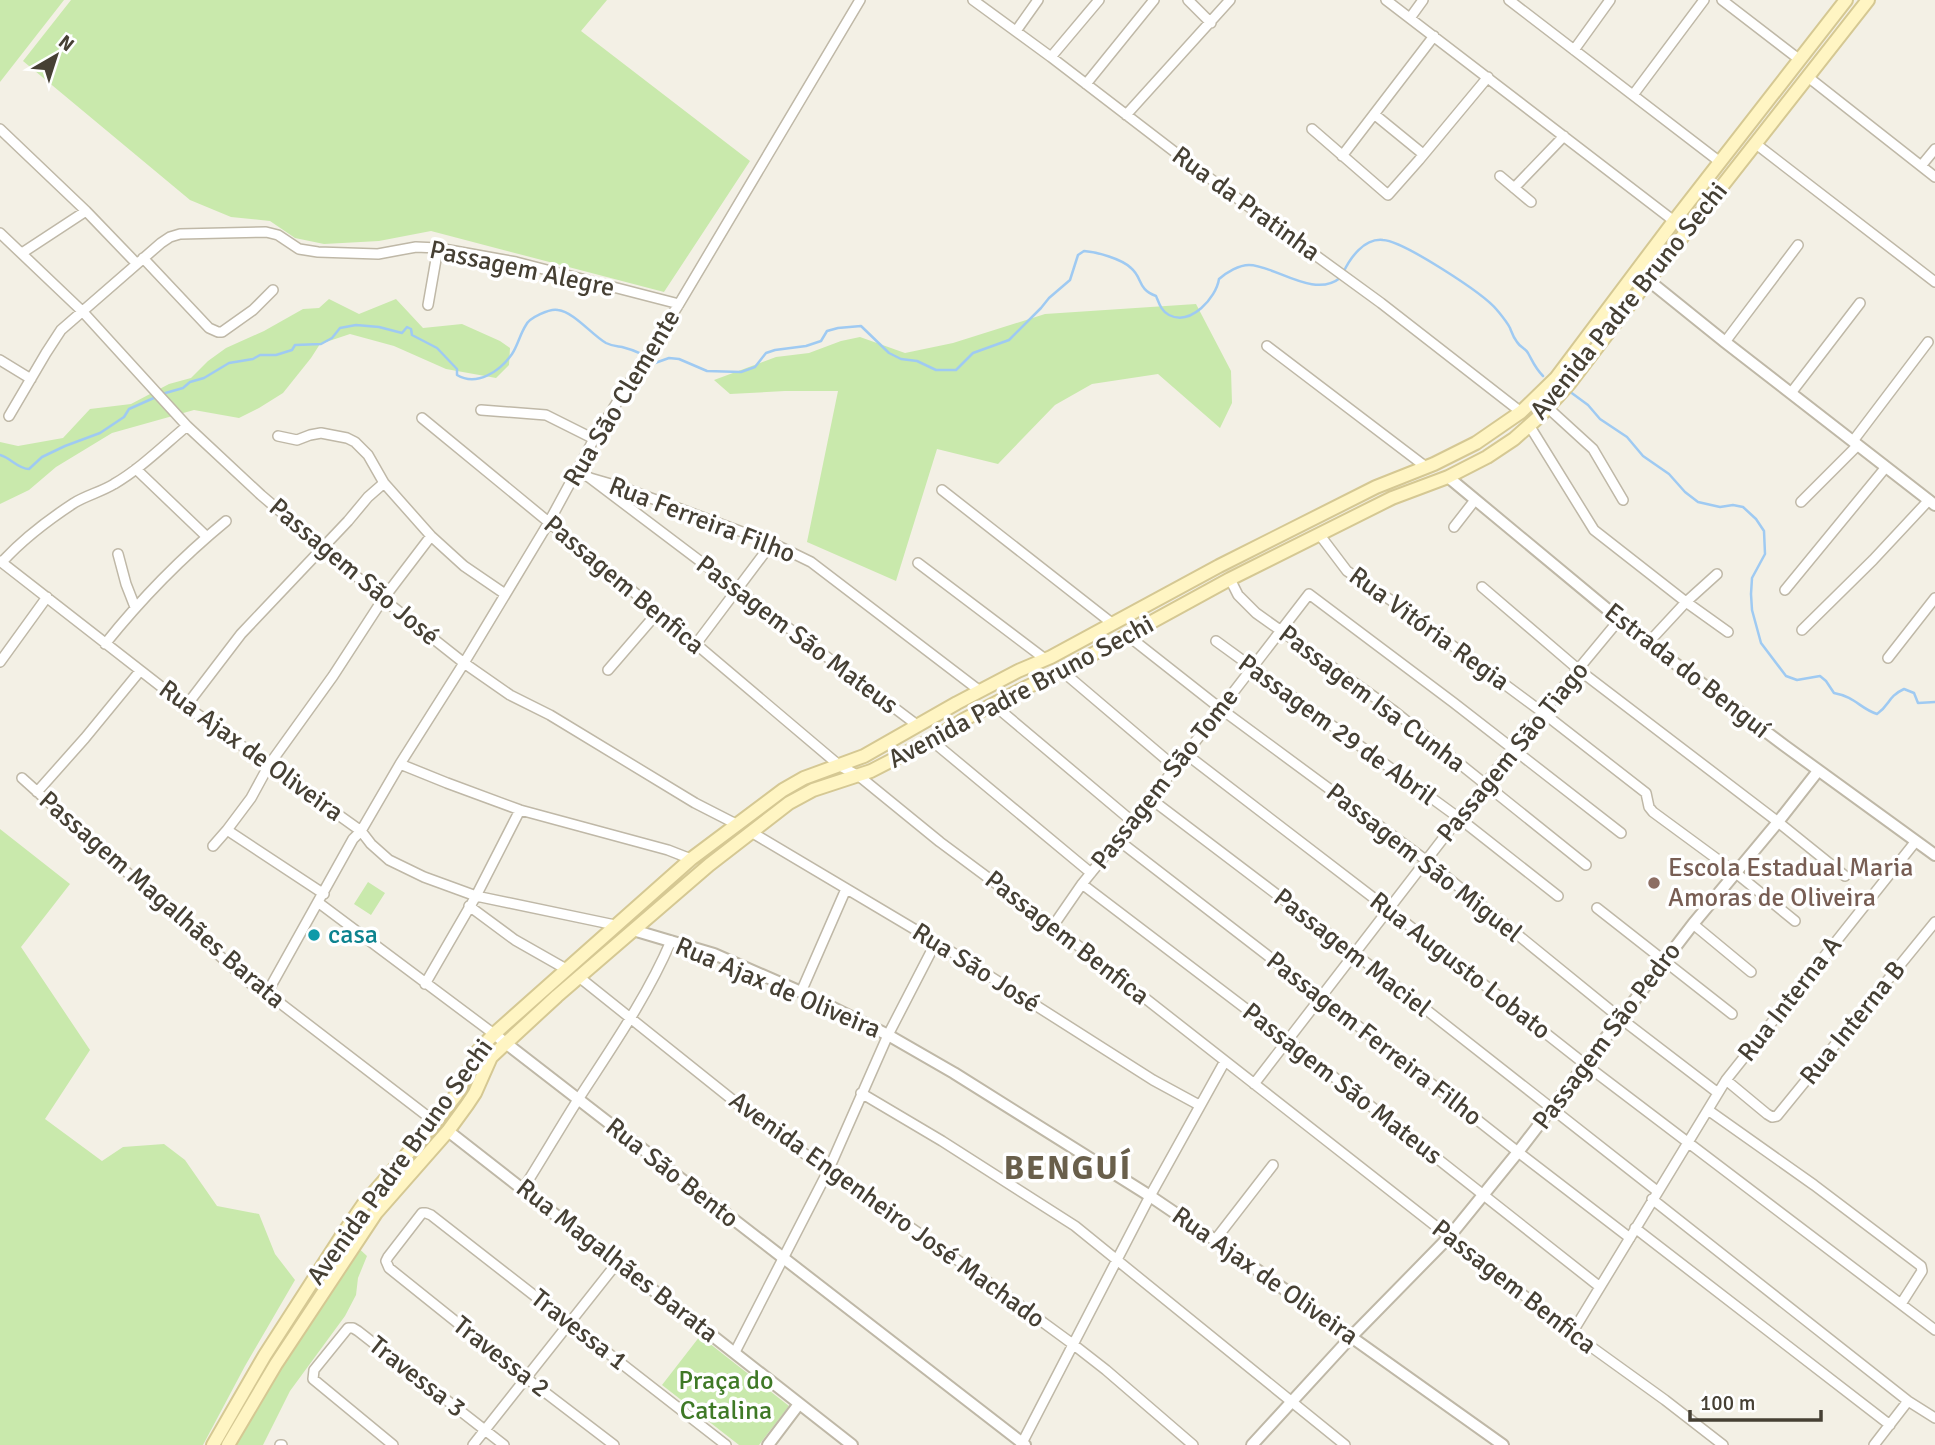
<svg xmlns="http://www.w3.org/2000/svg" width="1935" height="1445" viewBox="0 0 1935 1445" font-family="Signika,sans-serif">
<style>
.green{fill:#c9e9ac}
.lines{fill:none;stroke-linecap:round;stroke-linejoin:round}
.stream{stroke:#9fcaf2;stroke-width:2.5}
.minor-casing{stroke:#bfb8a7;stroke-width:12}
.tertiary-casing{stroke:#bfb8a7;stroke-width:14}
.secondary-casing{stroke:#d5c893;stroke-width:16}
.minor{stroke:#fff;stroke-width:9}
.tertiary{stroke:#fff;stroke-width:10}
.secondary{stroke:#fff5c3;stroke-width:12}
.education-dot{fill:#8d6e63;stroke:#fff;stroke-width:2.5}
.culture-dot{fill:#0f9aa8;stroke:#fff;stroke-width:2.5}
.labels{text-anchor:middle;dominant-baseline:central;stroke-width:7;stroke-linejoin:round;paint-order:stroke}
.street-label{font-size:26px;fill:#464034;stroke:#fff}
.education-label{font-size:26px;fill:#785e54;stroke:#fff;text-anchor:start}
.culture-label{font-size:26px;fill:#0d838f;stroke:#fff;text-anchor:start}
.park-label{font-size:26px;fill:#3f7926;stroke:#fff}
.district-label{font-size:33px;font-weight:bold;letter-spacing:2px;fill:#695f4b;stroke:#fff}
</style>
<rect width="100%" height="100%" fill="#f3f0e5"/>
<path class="green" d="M0,0H64L0,82Z
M71,0H607L581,31L750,161L664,292L431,231L379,241L324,244L295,238L270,221L231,217L190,200L23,61Z
M329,299L359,314L396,299L423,328L462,324L500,341L510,348L509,365L496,378L446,369L394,346L350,334L320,344L311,358L283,393L259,408L239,418L194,410L112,433L56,467L29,490L0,504V442L18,446L63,438L90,409L131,404L169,384L191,378L208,361L226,348L264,331L303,309L319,308Z
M1196,304L1231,371L1232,403L1220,428L1158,374L1092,384L1055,405L998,464L937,449L896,581L807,542L838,391H785L730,394L714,380L776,357L809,353L841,341L860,337L905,353L953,343L1045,314Z
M0,829L70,884L21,947L90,1050L45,1119L102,1161L123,1147L164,1144L185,1160L217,1206L259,1214L275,1254L295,1280L245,1366L203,1445H0Z
M368,882L385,893L371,915L354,904Z
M353,1243L367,1256L358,1278L356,1295L345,1316L290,1391L263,1445H231Z
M700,1336L789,1406L759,1445H739L662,1385Z"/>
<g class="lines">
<path class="stream" d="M1343,273C1350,258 1364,238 1383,240C1403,241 1483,293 1497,310C1501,315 1507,322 1510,328C1512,333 1513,337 1517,342C1520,347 1525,348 1528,353C1533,362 1535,368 1543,376
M1569,391L1588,405L1600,419L1627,437L1643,456L1669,474L1685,492L1698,502L1720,507L1733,505L1743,507L1756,519L1764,531L1765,554L1752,578L1751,594L1752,610L1761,643L1786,676L1797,680L1820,676L1826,681L1834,693C1856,697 1859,708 1877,714C1891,704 1887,697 1904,689L1914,693L1918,703L1935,702
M162,394L183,388L190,382L204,378L229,363L253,359L260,355H276L292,350L295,345L321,344L332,338L340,328L356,325L379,327L402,333L407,327L411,329L412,335L437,348L457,369V375C477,387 500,371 512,354C518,345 520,334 526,325C529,318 550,308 558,310C574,312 592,335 606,343C612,346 616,346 622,347C634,350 646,355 655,363L669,358L679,359L707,371L741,372L755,367L766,353L775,350L806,346L821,341L827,331L838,328L861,326L889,353L901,359L917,361L936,370H956L973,353L1009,340L1041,308L1049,298L1070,280L1078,255L1084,251C1097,252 1122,259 1131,268C1143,278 1137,289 1156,296C1159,303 1161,311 1169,315C1191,326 1216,298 1219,279C1227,272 1239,265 1249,265C1274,265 1314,299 1340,278
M0,455C11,458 18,469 29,469L42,457L65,446L100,433L124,417L129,409L156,397"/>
<g class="minor-casing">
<path id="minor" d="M973,0L1051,57L1193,166L1381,303L1521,412
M1188,0L1211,23
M1386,0L1674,221
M1509,0L1720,162
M1722,0L1800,60
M1410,18L1423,0
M1016,31L1038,0
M1574,50L1610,0
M1051,57L1099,0
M1808,77L1935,177
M1086,84L1154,0
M1633,95L1704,0
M1374,114L1423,154
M1126,115L1230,0
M0,129L86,211L137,264
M1312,129L1388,195L1419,160L1488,77
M1756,144L1935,282
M1342,156L1434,36
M1921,166L1935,149
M1500,176L1531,202
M1514,188L1564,136
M0,233L83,312L187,426L261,495L383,599L464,663L510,695L550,715L695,803L738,825
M22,253L86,211
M143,258L209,328L218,332H222L253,310L273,290
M428,305L438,248
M1725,342L1798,245
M1267,346L1426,467
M0,360L31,379
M1791,393L1860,303
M1547,407L1593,449L1623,500
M481,410L546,415L594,439
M9,416L46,353L61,330L161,243L170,237L180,234L266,232L278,235L299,249L318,252L378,254L416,247L438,248L516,262L679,304
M422,418L658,612L840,766L859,776L940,842L1053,926L1572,1333L1665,1400L1723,1445
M1529,425L1594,530L1686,602L1728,632
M278,436L297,440L310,435L321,433L347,438L355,442L368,455L384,483L431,536L464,566L505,594
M1853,441L1928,342
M136,469L207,537
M576,469L590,478L917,725
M590,478L621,487L772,543L811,562L980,691
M942,490L1113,624
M1801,502L1858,445
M1454,527L1475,500
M1319,534L1347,571L1395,603L1542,712L1646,793L1649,807L1653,812L1736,873L1795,921
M118,554L126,584L135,607
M0,561L186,706L361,831L371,844L389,860L424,877L476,896L615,925
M2,562C23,539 48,520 74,503C87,495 101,492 114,484C140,469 163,446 187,426
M918,563L1045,659
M1230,579L1238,595L1256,613L1394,711L1586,865
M1482,587L1579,670L1778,822L1845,876
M1785,590L1886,467
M1802,630L1873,560L1929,500
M1127,635L1221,709L1427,861L1620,1018L1718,1093
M1216,641L1459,818L1558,896
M1648,643L1686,602L1717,574
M105,644C141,599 181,558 226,521
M696,644L772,543
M1888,658L1935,598
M0,662L47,597
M608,670L658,612
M1062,671L1175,767
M994,705L1133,822
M186,706L241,634L348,521L368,497L384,483
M931,740L1091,873
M1186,754L1388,909L1586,1065L1935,1330
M400,764L447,783L520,810L668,850L691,859
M22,778L250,983L267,993L435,1122
M37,792L85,738L140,671
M1151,799L1354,953L1657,1191
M227,830L324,894
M751,832L936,942L1153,1080L1199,1105
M1118,840L1320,996L1518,1152L1630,1238
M213,846L227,830L251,798L269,765L333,676L383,599L431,536
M1082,884L1287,1040L1600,1287
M319,903L494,1034
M469,906L515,940L566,969
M1597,908L1732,1014
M1693,924L1751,972
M1053,926L1082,884L1151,799L1309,594L1454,703L1621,833
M579,977L769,1129L973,1271L1074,1345L1106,1370L1193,1445
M425,984L476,896L520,810
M801,992L846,889
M267,993L353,839L361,831L400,764L464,663L549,522L594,439L679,304L860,0
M1726,1080L1767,1114L1772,1117L1777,1116L1935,922
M1254,1084L1512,749L1619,620
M861,1093L942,1141L1075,1226L1345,1445
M1708,1110L1814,1185L1921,1266L1922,1271L1901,1304
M523,1189C542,1159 560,1128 579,1098C612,1047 647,997 671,941
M1652,1199L1908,1401L1935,1418
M1635,1228L1890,1425
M1215,1240L1273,1165
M1572,1333L1726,1080L1916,841
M735,1352L828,1171L888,1035L936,942
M280,1445H282
M393,1445L313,1379L314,1370L348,1328H353L358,1331L504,1445
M473,1445L617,1263
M614,1445L525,1377L389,1268L386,1261L388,1257L422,1213H426L431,1215L726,1445
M1021,1445L1150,1196L1225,1061
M1874,1445L1908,1401"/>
</g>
<g class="tertiary-casing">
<path id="tertiary" d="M1648,280L1725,342L1935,505
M1448,477L1648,643L1785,746L1935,855
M633,930L714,954L801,992L888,1035L954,1073L1150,1196L1215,1240L1503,1445
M494,1034L1025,1445
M448,1131L617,1263L681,1311L852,1445
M768,1445L799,1404
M1252,1445L1352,1336L1449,1237L1518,1152L1693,924L1778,822L1818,771"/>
</g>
<g class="secondary-casing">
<path id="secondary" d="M213,1445L265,1355L343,1234L363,1205L435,1122L456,1095L478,1051L494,1034L691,859L783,790L804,778L864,756L957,703L1018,671L1051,657L1219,566L1376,487L1434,464L1476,443L1521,412L1556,378L1674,221L1846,0
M228,1445L276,1364L376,1213L448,1131L467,1105L475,1093L491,1057L557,996L709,865L789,803L813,790L871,771L931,740L965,719L1025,688L1062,671L1230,579L1392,498L1448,477L1487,457L1514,439L1541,415L1569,384L1646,283L1868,0"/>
</g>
<use href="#minor" class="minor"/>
<use href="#tertiary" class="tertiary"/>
<use href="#secondary" class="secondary"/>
</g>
<circle class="education-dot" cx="1654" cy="883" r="7"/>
<circle class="culture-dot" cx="314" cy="935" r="7"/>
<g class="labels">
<g class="street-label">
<text transform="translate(1246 204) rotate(36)">Rua da Pratinha</text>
<text transform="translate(522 269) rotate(12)">Passagem Alegre</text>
<text transform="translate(1629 301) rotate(-51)">Avenida Padre Bruno Sechi</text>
<text transform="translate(622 398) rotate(-59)">Rua São Clemente</text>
<text transform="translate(702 520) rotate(21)">Rua Ferreira Filho</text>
<text transform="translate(354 572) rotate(40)">Passagem São José</text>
<text transform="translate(624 585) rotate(40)">Passagem Benfica</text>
<text transform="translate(1429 629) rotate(36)">Rua Vitória Regia</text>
<text transform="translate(797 635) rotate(37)">Passagem São Mateus</text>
<text transform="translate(1687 671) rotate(38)">Estrada do Benguí</text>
<text transform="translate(1021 692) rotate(-28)">Avenida Padre Bruno Sechi</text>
<text transform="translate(1372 699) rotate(37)">Passagem Isa Cunha</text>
<text transform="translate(1337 730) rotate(36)">Passagem 29 de Abril</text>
<text transform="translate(251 751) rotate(36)">Rua Ajax de Oliveira</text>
<text transform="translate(1513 752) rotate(-51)">Passagem São Tiago</text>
<text transform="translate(1165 779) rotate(-52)">Passagem São Tome</text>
<text transform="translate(1424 863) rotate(38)">Passagem São Miguel</text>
<text transform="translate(162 900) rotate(41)">Passagem Magalhães Barata</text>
<text transform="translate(1067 938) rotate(38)">Passagem Benfica</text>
<text transform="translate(1352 953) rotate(38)">Passagem Maciel</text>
<text transform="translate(1460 966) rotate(38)">Rua Augusto Lobato</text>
<text transform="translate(976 968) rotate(32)">Rua São José</text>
<text transform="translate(778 988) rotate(23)">Rua Ajax de Oliveira</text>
<text transform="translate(1790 999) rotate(-52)">Rua Interna A</text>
<text transform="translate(1853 1023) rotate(-51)">Rua Interna B</text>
<text transform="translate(1607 1036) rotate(-53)">Passagem São Pedro</text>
<text transform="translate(1374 1039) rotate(38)">Passagem Ferreira Filho</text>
<text transform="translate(1342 1084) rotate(38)">Passagem São Mateus</text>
<text transform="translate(400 1162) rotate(-54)">Avenida Padre Bruno Sechi</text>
<text transform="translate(672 1173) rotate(38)">Rua São Bento</text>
<text transform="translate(887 1210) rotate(36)">Avenida Engenheiro José Machado</text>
<text transform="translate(617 1261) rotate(38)">Rua Magalhães Barata</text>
<text transform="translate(1265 1276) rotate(35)">Rua Ajax de Oliveira</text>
<text transform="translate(1514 1287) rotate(38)">Passagem Benfica</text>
<text transform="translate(579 1330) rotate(38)">Travessa 1</text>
<text transform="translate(501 1357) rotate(38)">Travessa 2</text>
<text transform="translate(417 1377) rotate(38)">Travessa 3</text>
</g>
<g class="education-label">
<text x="1668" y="868">Escola Estadual Maria<tspan x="1668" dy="30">Amoras de Oliveira</tspan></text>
</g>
<g class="culture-label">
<text x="328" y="935">casa</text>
</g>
<g class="park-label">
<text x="726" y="1381">Praça do<tspan x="726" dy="30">Catalina</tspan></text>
</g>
<g class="district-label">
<text x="1068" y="1168">BENGUÍ</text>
</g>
</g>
<g transform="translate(56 56) rotate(39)" stroke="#ffffff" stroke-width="5" paint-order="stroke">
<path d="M0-5L12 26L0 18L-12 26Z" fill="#464034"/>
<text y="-10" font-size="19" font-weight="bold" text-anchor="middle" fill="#464034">N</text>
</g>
<path d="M1690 1410v10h131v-10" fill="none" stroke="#464034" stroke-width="3.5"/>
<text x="1700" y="1410" font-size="21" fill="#464034" stroke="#ffffff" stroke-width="5" paint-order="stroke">100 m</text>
</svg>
